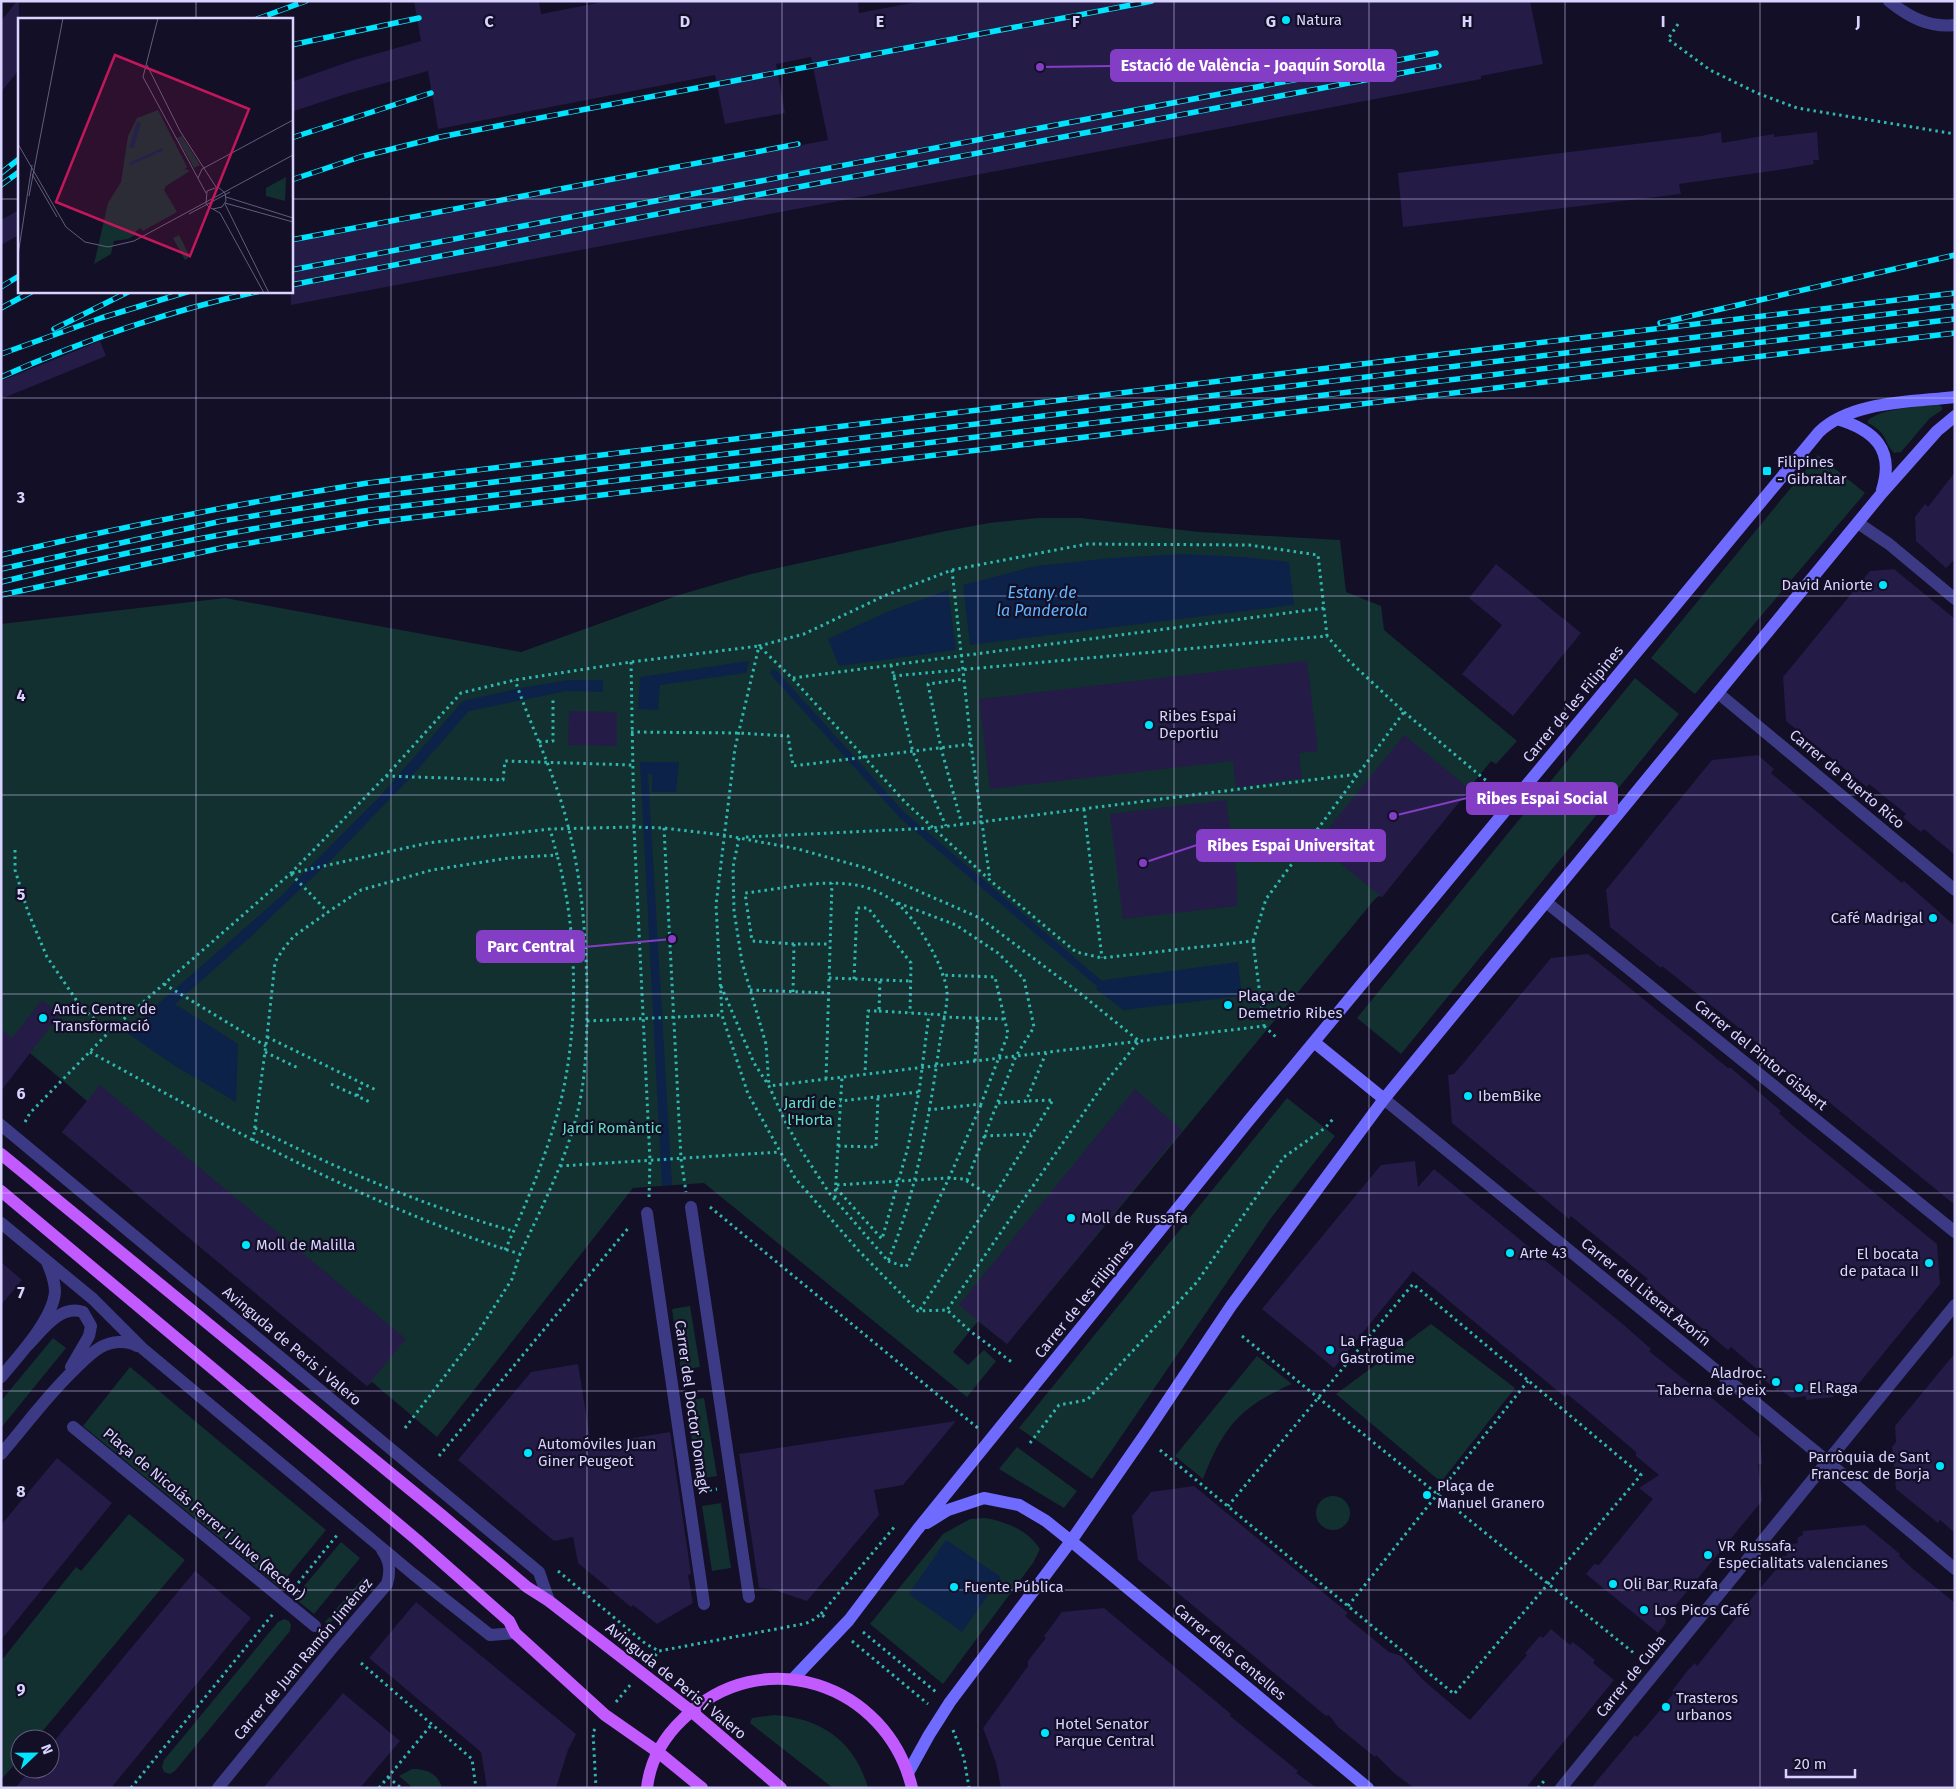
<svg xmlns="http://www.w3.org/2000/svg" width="1956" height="1789" viewBox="0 0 1956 1789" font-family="'Fira Sans',sans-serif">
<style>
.green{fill:#12302f}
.water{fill:#0c2248}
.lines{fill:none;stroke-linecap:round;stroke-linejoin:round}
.stream{stroke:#0c2248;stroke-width:7}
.building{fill:#241b47}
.path{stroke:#2fb8b0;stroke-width:3;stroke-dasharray:2.5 4;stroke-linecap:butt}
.street{stroke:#3d3a85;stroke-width:12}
.secondary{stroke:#6f6bff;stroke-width:12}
.primary{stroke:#c25bff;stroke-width:12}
.rail-casing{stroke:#00e5ff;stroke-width:5.5}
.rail{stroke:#130f26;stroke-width:4;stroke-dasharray:11;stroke-linecap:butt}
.grid{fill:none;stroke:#d9d4ff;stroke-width:1;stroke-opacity:0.55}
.poi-dot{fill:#00e5ff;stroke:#130f26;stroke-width:2}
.labels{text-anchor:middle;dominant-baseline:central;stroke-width:4.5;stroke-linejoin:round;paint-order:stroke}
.poi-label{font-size:15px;fill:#d9d4ff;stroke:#130f26;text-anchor:start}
.street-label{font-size:15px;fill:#d9d4ff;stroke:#130f26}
.park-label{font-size:15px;fill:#5fe0c0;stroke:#130f26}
.water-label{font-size:16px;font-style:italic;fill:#62b6ff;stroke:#130f26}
.inset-river{fill:none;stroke:#0c2248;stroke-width:2.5}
.inset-road{fill:none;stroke:#625e7d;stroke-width:1}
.view{fill:#c2185b;fill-opacity:0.15;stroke:#c2185b;stroke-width:2.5}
.inset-edge{fill:none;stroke:#d9d4ff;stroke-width:2.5}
.grid-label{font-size:16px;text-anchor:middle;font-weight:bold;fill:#d9d4ff;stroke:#130f26;stroke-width:4.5;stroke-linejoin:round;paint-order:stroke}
.leader{fill:none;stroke:#843dc5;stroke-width:2}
.callout-dot{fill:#843dc5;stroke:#130f26;stroke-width:2}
.callout{fill:#843dc5;stroke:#843dc5;stroke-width:2}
.callout-label{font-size:16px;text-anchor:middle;font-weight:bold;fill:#fff}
</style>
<rect width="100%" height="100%" fill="#130f26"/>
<path class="green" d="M1937,404L1942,407V410L1930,418L1901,452L1894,453C1883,441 1888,433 1868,423V420C1883,408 1918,407 1937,404Z
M1818,455L1865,493L1695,694L1651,658Z
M1038,518H1081L1199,532L1340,540L1346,592L1381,606L1384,630L1517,741L1496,764L1491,761L1382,897L1379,896L1375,899L1007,1344L978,1321L953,1352L968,1365L984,1350L996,1361L967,1397L704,1183L633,1188L437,1437L372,1382L367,1386L62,1132L87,1101L30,1053L1,1074V624L225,598L521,652L679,595L751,574L941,532L989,523Z
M1635,678L1679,714L1401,1054L1357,1018Z
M1287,1098L1335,1136L1271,1218L1092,1479L1019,1428Z
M690,1306L700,1367L681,1370L672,1309Z
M1431,1324L1515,1388L1441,1482L1336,1394Z
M53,1338L66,1348L1,1428V1401Z
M1257,1356L1292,1384C1241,1406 1223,1427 1203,1479L1175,1456Z
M130,1367L326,1530L279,1587L83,1426Z
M704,1398L717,1476L698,1479L686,1401Z
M1017,1447L1077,1491L1064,1508L999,1469Z
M1316 1513a17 17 0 1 1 34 0a17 17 0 1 1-34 0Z
M721,1503L731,1568L712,1571L702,1506Z
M129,1514L185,1560L36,1739H20V1758L1,1780V1661L76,1567L81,1571Z
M986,1518C1007,1522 1027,1530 1040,1549L1033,1563L943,1684L870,1624L943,1534L970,1519Z
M341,1542L360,1558L314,1614L294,1598Z
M364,1577L368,1580L329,1625L325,1622Z
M284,1619L289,1621L291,1625L290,1631L175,1771L170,1774L164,1772L162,1767L164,1760L278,1622Z
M774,1715C821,1718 855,1741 868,1788H833L750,1723L752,1718Z
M412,1769C426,1769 438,1773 442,1788H413L399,1776Z"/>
<path class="water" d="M1183,554L1245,557L1289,562L1294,605L970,645L963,585L1036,566L1112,558Z
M948,590L956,650L839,666L828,639L887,612Z
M749,661L746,673L660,685L658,710L638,709L640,677Z
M568,680H603V692L567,691L469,711L411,777L335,856L247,940L175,1004L238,1044L236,1102L172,1064L126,1032L279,898L382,794L463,701L521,688Z
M640,762H679L676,792H652V774H648L672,1185L662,1186Z
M1238,962L1242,996L1123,1010L1096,989L1104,980Z
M946,1540L1001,1577L962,1632L909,1594Z"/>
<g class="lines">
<path class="stream" d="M774,673L902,815L1101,985"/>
</g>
<path class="building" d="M17,1H19V70L1,92V21Z
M414,1H539L541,14L608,1H858L859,13L922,1H1530L1543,64L1481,76V79L291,305V243L828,140L811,57L776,64L785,113L725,124L715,75L438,129L428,71L346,94L291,112V82L354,60L421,41Z
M1721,132L1722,143L1774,134V137L1817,132L1819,160H1813L1814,164L1785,169L1679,184L1681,194L1403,227L1398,173L1701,136Z
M19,210V235L1,245V220Z
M100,341L106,356L1,399V381Z
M1955,472V559L1946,568L1916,541L1915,517L1925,504L1928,507Z
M1496,564L1581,633L1513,716L1462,674L1502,625L1469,598Z
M1894,569L1955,619V855L1924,829L1921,832L1912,825L1903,817L1906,814L1869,784L1867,787L1786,721L1783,677L1870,571Z
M1307,661L1318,751L1299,753L1302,778L1236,788L1233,761L990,789L979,699Z
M569,711L617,712V746L568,745Z
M1404,735L1470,789L1382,897L1316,844Z
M1758,755L1774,769L1771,773L1902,883L1904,881L1955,926V1205L1791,1071L1789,1072L1760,1049L1762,1047L1696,993L1662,966L1661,968L1610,927L1606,890L1712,760Z
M1226,800L1237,879V906L1123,919L1110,814Z
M1588,954L1728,1068H1731L1781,1111L1779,1113L1793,1126L1937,1244L1940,1284L1852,1392L1833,1394L1834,1397L1806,1400V1396L1791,1398L1780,1389L1778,1391L1763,1379L1765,1376L1731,1347L1728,1350L1645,1281L1648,1279L1571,1216L1569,1219L1452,1123L1448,1075L1454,1074L1467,1059L1551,958Z
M42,1000L60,1014L1,1091V1029L12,1038Z
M100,1085L406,1339L367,1386L62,1132Z
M1135,1089L1182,1130L1007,1344L959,1305Z
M1415,1161L1418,1187L1434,1169L1625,1326L1651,1349L1649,1351L1691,1385L1695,1384L1760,1438L1762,1464H1758L1762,1501L1665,1618L1666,1623L1658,1633L1586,1574L1594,1564L1599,1565L1653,1499L1639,1488L1659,1475L1636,1456V1452L1583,1407L1567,1394L1565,1397L1413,1271L1334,1368L1262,1309L1381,1165Z
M1,1262L22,1280L1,1305Z
M1955,1353V1533L1940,1520L1938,1523L1896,1489L1892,1447L1896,1442L1895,1426Z
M578,1364L591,1445L670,1432L691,1574L688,1575L693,1603L657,1624L633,1605L631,1607L578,1563L573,1537L554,1541L458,1460L531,1372Z
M956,1421L903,1485L874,1490L879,1515L807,1601L771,1589L759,1588L739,1454Z
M57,1458L112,1503L1,1640V1525Z
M1194,1486L1348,1613L1345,1616L1389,1652L1401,1656L1423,1680L1470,1720L1527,1655L1525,1653L1540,1636L1543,1638L1551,1629L1570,1645L1573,1642L1595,1660L1593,1663L1614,1680L1526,1788H1414L1394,1773L1376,1755L1375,1757L1338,1727L1329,1715L1326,1716L1138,1560L1132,1516L1137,1510L1151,1492Z
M1865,1525L1900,1554L1899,1556L1913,1569L1955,1603V1788H1591L1635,1735L1637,1737L1662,1708L1674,1692L1672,1691L1688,1670L1695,1663L1697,1666L1742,1610L1783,1561L1782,1556H1787V1550L1792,1549V1544L1798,1543L1797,1538L1803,1535V1531Z
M195,1571L251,1618L111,1788H15L31,1769H50V1746Z
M416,1602L576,1734L568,1750L556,1788H487L481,1752L369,1658Z
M1104,1608L1231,1714L1230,1716L1298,1771L1296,1773L1317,1788H1001L996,1763L983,1728L1028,1666V1661L1046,1638L1044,1636L1062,1612Z
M343,1693L400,1741L360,1788H263Z"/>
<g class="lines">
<path class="path" d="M1678,24L1668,39L1710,70L1757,93L1797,108L1955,134
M952,570L971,744L990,880
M631,662L634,827L650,1161L649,1198
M891,665L913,752L946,826
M893,676L1327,636L1318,555L1249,545L1087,544L952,570L884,596L804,634L759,646L735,748L716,905L722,1015L748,1094L795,1178L859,1251L918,1311L947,1310L970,1331L1013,1363
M793,678L1325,608
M1404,712L1489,783
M631,732L738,733L788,736L793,766L971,744
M539,742L553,741V697
M386,776L503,780L505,761L632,765
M1084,809L1102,958
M962,825L941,748L928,684L964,679
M664,828L681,1159L686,1192
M746,837L933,828L1358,774
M739,838L733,867L734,911L742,962L766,1044L769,1086
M15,850V870L28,912L47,957L81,1007L109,1032
M292,873L428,843L550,829L634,827L664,828L723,835L798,849L866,868L980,918L1081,994L1139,1041L1101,1088L947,1310
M291,874L328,912L361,890L432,870L509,858L557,855L550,829
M898,903L956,925L998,953L1024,979L1034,1027L1016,1056L967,1180
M1253,941L1266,899L1404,712L1347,659L1327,636
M829,978L880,980L879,1011H868L865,1074
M854,979L857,908H868L911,963L910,1013
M880,980L911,981
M164,984L266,1046
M721,986L754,1063L769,1086L785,1121L801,1150L830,1194L888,1261C916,1195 930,1113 940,1041C942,1028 948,1004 947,992C945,967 916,917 895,902C887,896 871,888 861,886C824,878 782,889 745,893L752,941L794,944
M750,990L828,993
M793,992L794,944H830
M879,1011L944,1015
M943,1017L1005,1019
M587,1021L722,1015
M1264,1026L1277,1038
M267,1037L376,1090
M90,1052C229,1128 368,1207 520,1254C540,1211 562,1168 575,1122C587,1079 587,1036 587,991C586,937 582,882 569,830C557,778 532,730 515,680
M265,1052L298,1068
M975,1061L978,1018
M826,1079L832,883
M331,1084L372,1103
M919,1092L929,1014
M357,1096L362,1083
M998,1103L1026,1101L1046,1053
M928,1110L981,1104L1008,1034L995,977L941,975
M25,1122L30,1113L109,1032L291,873L386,776L461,693L515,680L631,662L759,646L793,679L905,802L992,882L1076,952L1102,958L1253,941L1264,1026L769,1086
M255,1128C338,1169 424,1206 513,1231
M984,1136L1031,1134
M253,1141L267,1037L275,962L284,948L294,936L328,912
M838,1146L876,1147L878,1097
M560,1166L780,1152
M837,1185L947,1178L964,1179L993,1198L919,1311
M836,1188L882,1239L908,1147L919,1092L840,1101
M835,1198L842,1077
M993,1198L1053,1100L1026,1101
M710,1207L979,1429
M505,1250C527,1203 547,1154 560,1104C579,1030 578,928 557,855
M888,1261L906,1267L949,1178L981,1105
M1242,1336L1635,1654
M405,1428L477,1334L512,1279L520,1254
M1030,1443L1059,1405L1087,1400L1197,1282L1284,1157L1325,1128L1333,1119
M1160,1450L1454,1694L1641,1475L1413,1284L1228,1506
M439,1456L630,1226
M703,1491L717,1489
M558,1571L646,1644L659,1651
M294,1588L338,1534
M1348,1606L1528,1381
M821,1614L896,1525
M863,1632L936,1692
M852,1641L928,1704
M651,1661L659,1651L803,1624L810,1622L821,1614L827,1619
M361,1663L472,1759L476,1788
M616,1702L631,1684
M595,1729L593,1732L596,1788
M953,1730L964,1758L969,1788
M388,1777L401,1788
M131,1788L273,1614
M379,1788L432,1724
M1538,1788L1544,1781"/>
<path class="street" d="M1889,1C1909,17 1929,28 1955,25
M1858,523L1889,544L1955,599
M1718,693L1955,890
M1546,902L1955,1232
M1384,1099L1816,1452L1955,1569
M1,1125L539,1572L549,1601
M691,1207L749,1597
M647,1213L704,1604
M1,1223L93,1299L142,1348L413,1574L490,1635L515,1633
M27,1346C42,1331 60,1304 83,1312L91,1326L89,1336L71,1367
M1,1377C18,1357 53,1319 55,1292C55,1282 51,1271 47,1262
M73,1427L315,1626
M1,1454C26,1425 49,1393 77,1367C84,1360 92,1352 101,1347C112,1341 126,1340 137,1346
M218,1788L333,1647L387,1584C391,1571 390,1561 382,1550
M1561,1788L1955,1305"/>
<path class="secondary" d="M1837,419C1874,430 1895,449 1882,490
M1314,1042L1384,1099
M927,1523L948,1510L984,1498L1019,1505L1046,1521L1071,1541L1368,1788
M793,1679L849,1620L917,1530L1250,1119L1819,432C1851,401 1912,402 1955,397
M908,1773L929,1735L950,1702L1071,1541L1148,1430L1231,1306L1384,1099L1882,493L1937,431L1955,416"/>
<path class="primary" d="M1,1154L439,1513L527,1587L549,1601L691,1711L781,1788
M1,1191L417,1540L509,1621L515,1633L605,1715L658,1752L702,1788
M647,1788C650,1761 664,1737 683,1719C761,1641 887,1683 912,1788"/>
<g class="rail-casing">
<path id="rail" d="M257,19L306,1
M291,45L419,18
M291,138L431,93
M1,173L19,159
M291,180L360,157L440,137L1152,1
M1,185L19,172
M291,240L798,144
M291,270L1436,53
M291,285L756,195L1439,66
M1,287L19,276
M1,308L33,291
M1660,323L1955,255
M54,329L130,291
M1,354L101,318L190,291
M1,377C84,340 171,310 260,291
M1,555C122,527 245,502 368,483L1955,293
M1,569L222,521L370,497L1955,306
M1,582C123,552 247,528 371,510L1955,319
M1,595L226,547L376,522L1955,333"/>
</g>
<use href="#rail" class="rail"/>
</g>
<path class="grid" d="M196,1V19M391,1V1788M587,1V1788M782,1V1788M978,1V1788M1174,1V1788M1369,1V1788M1565,1V1788M1760,1V1788M1,199H19M291,199H1955M196,291V1788M1,398H1955M1,596H1955M1,795H1955M1,994H1955M1,1193H1955M1,1391H1955M1,1590H1955"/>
<g class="poi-dot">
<circle cx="1286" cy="20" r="5"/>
<rect x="1762" y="466" width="10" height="10" rx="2.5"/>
<circle cx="1883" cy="585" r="5"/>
<circle cx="1149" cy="725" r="5"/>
<circle cx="1933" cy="918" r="5"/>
<circle cx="1228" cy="1005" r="5"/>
<circle cx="43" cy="1018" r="5"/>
<circle cx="1468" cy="1096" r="5"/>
<circle cx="1071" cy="1218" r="5"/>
<circle cx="246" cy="1245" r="5"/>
<circle cx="1510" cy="1253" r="5"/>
<circle cx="1929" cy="1263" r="5"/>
<circle cx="1330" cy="1350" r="5"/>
<circle cx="1776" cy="1382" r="5"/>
<circle cx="1799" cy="1388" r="5"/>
<circle cx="528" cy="1453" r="5"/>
<circle cx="1940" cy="1466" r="5"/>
<circle cx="1427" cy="1495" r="5"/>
<circle cx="1708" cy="1555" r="5"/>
<circle cx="1613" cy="1584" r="5"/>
<circle cx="954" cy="1587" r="5"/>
<circle cx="1644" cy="1610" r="5"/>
<circle cx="1666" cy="1707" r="5"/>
<circle cx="1045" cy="1733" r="5"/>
</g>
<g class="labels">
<g class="poi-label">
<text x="1296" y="20">Natura</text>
<text x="1777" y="462">Filipines<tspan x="1777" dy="17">- Gibraltar</tspan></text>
<text x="1873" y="585" text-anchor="end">David Aniorte</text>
<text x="1159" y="716">Ribes Espai<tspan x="1159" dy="17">Deportiu</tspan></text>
<text x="1923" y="918" text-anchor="end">Café Madrigal</text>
<text x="1238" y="996">Plaça de<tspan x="1238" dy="17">Demetrio Ribes</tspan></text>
<text x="53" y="1009">Antic Centre de<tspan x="53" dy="17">Transformació</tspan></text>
<text x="1478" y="1096">IbemBike</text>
<text x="1081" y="1218">Moll de Russafa</text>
<text x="256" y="1245">Moll de Malilla</text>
<text x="1520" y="1253">Arte 43</text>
<text x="1919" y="1254" text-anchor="end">El bocata<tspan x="1919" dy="17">de pataca II</tspan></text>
<text x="1340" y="1341">La Fragua<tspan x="1340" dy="17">Gastrotime</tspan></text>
<text x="1766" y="1373" text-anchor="end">Aladroc.<tspan x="1766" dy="17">Taberna de peix</tspan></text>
<text x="1809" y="1388">El Raga</text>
<text x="538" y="1444">Automóviles Juan<tspan x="538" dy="17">Giner Peugeot</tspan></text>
<text x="1930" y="1457" text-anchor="end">Parròquia de Sant<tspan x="1930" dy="17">Francesc de Borja</tspan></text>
<text x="1437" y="1486">Plaça de<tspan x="1437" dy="17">Manuel Granero</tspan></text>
<text x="1718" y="1546">VR Russafa.<tspan x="1718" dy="17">Especialitats valencianes</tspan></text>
<text x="1623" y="1584">Oli Bar Ruzafa</text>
<text x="964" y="1587">Fuente Pública</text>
<text x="1654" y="1610">Los Picos Café</text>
<text x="1676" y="1698">Trasteros<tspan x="1676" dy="17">urbanos</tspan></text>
<text x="1055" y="1724">Hotel Senator<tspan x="1055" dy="17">Parque Central</tspan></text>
</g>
<g class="street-label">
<text transform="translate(1573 704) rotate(-50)">Carrer de les Filipines</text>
<text transform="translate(1847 779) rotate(40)">Carrer de Puerto Rico</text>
<text transform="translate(1761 1055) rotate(39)">Carrer del Pintor Gisbert</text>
<text transform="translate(1646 1292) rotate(39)">Carrer del Literat Azorín</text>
<text transform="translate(1084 1299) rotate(-51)">Carrer de les Filipines</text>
<text transform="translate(292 1346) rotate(40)">Avinguda de Peris i Valero</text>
<text transform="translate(692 1407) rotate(82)">Carrer del Doctor Domagk</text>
<text transform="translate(204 1514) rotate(40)">Plaça de Nicolás Ferrer i Julve (Rector)</text>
<text transform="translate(1230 1652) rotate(40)">Carrer dels Centelles</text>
<text transform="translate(303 1659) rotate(-50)">Carrer de Juan Ramón Jiménez</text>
<text transform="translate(1631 1676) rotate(-51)">Carrer de Cuba</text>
<text transform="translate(676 1681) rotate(39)">Avinguda de Peris i Valero</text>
</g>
<g class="park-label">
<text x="810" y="1103">Jardí de<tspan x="810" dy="17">l'Horta</tspan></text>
<text x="612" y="1128">Jardí Romàntic</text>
</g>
<g class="water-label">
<text x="1042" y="592">Estany de<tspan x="1042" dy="18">la Panderola</tspan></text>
</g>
</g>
<g transform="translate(18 18)">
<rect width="275" height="275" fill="#130f26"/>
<path d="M140,92L169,149L167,151L172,153L148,168L146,172L159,194L125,213L123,210L118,213L119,216L110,221L96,223L93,236L76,246L90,185L103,164L110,118L119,100ZM164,118L182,147L176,150L159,120ZM268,159L267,183L248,178V170ZM161,217L172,239L167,242L155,220Z" fill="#12302f"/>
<path d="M119,104L123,105L116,130L111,129Z" fill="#0c2248"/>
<path class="inset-river" d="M112,146L145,131"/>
<path class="inset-road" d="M140,0L125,59L188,175M129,47L162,113L198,169M0,126L48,209L67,224L90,229L116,223L275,137M14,156L39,199M180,160L184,151L275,102M11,178L45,0M208,179L275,200M207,185L275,204M207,186L251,275M195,191L204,189L208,183L207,175L200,169L189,173L188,186L191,189L202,195L246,275M171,196L212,174M0,237L14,147"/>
<path class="view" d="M97,37L231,91L172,238L38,184Z"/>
<rect width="275" height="275" class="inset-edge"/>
</g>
<g class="grid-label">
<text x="489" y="27">C</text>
<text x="685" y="27">D</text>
<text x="880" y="27">E</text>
<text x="1076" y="27">F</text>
<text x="1271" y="27">G</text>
<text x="1467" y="27">H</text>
<text x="1663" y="27">I</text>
<text x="1858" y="27">J</text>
<text x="21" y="503">3</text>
<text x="21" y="701">4</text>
<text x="21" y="900">5</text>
<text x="21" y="1099">6</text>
<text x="21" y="1298">7</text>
<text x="21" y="1497">8</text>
<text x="21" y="1695">9</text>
</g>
<path class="leader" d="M1040 67L1111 66M1393 816L1467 798M1143 863L1197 845M672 939L584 947"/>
<g class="callout-dot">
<circle cx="1040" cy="67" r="5"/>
<circle cx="1393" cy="816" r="5"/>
<circle cx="1143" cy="863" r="5"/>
<circle cx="672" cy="939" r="5"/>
</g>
<g class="callout">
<rect x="1111" y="50" width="285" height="31" rx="5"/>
<rect x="1467" y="783" width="150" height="31" rx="5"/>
<rect x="1197" y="830" width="188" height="31" rx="5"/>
<rect x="477" y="931" width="107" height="31" rx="5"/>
</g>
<g class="callout-label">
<text x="1253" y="71">Estació de València - Joaquín Sorolla</text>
<text x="1542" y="804">Ribes Espai Social</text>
<text x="1291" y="851">Ribes Espai Universitat</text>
<text x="531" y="952">Parc Central</text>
</g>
<rect width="1956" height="1789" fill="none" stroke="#d9d4ff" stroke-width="5"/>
<g transform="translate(35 1754) rotate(68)"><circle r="24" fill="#130f26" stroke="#625e7d"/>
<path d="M0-4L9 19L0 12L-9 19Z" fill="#00e5ff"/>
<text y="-8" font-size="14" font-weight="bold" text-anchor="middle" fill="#d9d4ff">N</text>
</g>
<path d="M1786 1769v8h69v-8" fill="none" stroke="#d9d4ff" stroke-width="2.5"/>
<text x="1794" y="1769" font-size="15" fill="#d9d4ff" stroke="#130f26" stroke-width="4" paint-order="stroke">20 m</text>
</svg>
